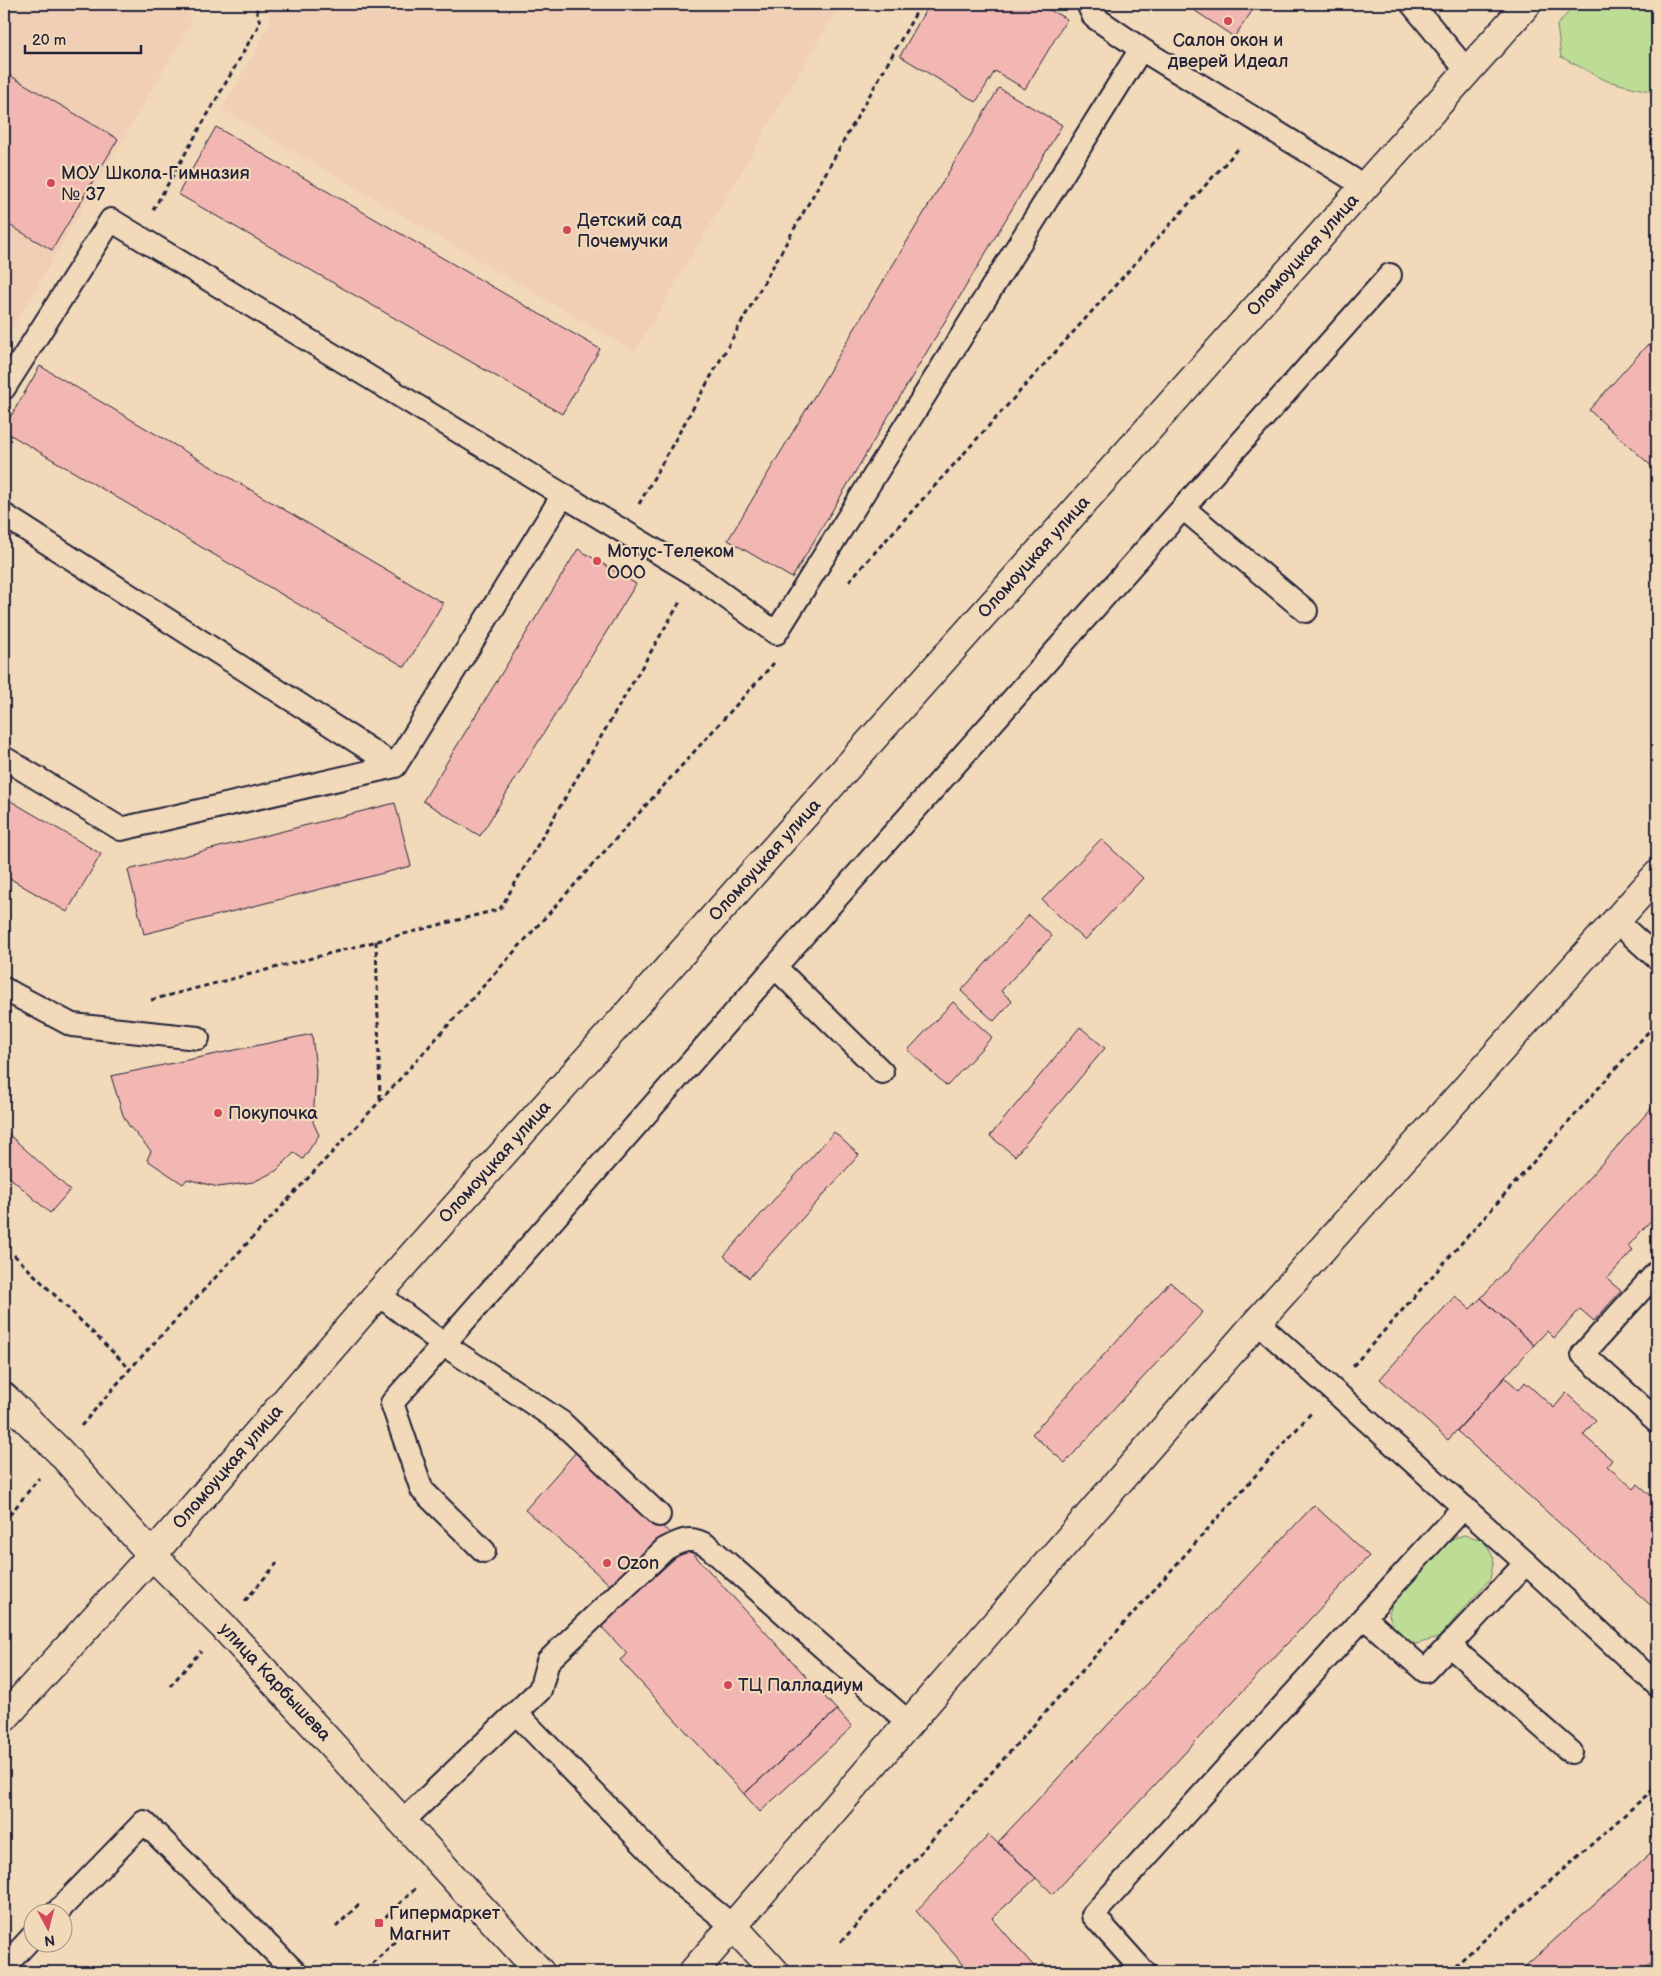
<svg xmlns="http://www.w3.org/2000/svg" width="1661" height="1976" viewBox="0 0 1661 1976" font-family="'Balsamiq Sans',sans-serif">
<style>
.built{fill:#f1cfb7}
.green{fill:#bddd96;stroke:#708068}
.building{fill:#f2b7b2;stroke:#22223b}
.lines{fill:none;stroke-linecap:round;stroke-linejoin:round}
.lane-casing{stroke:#22223b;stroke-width:26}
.street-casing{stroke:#22223b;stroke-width:31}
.secondary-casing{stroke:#22223b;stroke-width:31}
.path{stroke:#22223b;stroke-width:3;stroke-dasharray:5 4;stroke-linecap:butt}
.lane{stroke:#f1d9b9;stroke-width:22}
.street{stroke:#f1d9b9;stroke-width:28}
.secondary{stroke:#f1d9b9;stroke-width:28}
.poi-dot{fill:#d1495b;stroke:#f1d9b9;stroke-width:2}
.labels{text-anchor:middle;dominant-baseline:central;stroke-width:4.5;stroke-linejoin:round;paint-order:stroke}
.poi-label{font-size:18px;fill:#22223b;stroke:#f1d9b9;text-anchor:start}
.street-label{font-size:18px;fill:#22223b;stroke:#f1d9b9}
</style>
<rect width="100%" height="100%" fill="#f1d9b9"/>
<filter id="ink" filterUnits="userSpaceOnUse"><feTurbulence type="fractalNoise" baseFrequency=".02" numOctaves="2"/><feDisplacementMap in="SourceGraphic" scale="10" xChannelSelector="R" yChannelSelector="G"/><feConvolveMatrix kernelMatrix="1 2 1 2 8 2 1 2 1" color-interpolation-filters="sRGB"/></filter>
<g filter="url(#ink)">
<path class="built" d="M4,4H185L191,23L4,343Z
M267,4H840L635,352L222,109L271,23Z"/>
<path class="green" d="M1576,4H1657V93L1607,81L1561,57L1557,25Z
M1464,1535L1484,1540L1494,1559L1490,1579L1438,1638L1416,1644L1397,1635L1389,1615L1393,1598L1444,1541Z"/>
<path class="building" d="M929,4H1038L1067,19L1025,89L995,71L976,102L900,56Z
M1185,4H1257L1234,37Z
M4,72L118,139L52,250L4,222Z
M999,88L1062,125L792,578L728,540Z
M216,127L600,349L562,414L178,194Z
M1648,344L1657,352V471L1589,410Z
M40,366L443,603L405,667L4,431V428Z
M578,549L636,584L480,836L423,801Z
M4,797L101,854L67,912L4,875Z
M395,803L411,866L144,934L128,870Z
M1101,839L1143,878L1085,940L1042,900Z
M1029,915L1052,936L1001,991L1012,1001L994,1021L961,991Z
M953,1002L992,1037L947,1086L908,1050Z
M1080,1027L1105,1048L1015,1156L990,1136Z
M312,1034L316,1071L313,1122L319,1135L303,1159L294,1153L276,1171L253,1182L218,1187L187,1179L183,1184L147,1160L151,1151L129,1126L123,1115L111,1076Z
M1657,1102V1224L1652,1219L1628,1246L1633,1250L1607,1279L1621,1291L1594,1321L1580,1309L1554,1338L1547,1331L1534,1345L1481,1298Z
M4,1130L70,1190L50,1213L4,1172Z
M834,1132L859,1155L749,1278L724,1256Z
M1170,1282L1203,1312L1065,1463L1032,1434Z
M1455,1296L1470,1309L1481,1298L1534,1345L1448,1440L1380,1379Z
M1505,1377L1519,1390L1525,1382L1554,1408L1566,1393L1596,1420L1583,1435L1612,1460L1607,1466L1634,1489L1638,1484L1657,1501V1611L1457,1431Z
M577,1451L670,1533L618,1592L525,1510Z
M1314,1505L1369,1556L1053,1894L998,1842Z
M687,1547L837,1710L744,1794L620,1660L627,1654L601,1626Z
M837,1710L852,1727L760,1812L744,1794Z
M989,1835L1036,1878L992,1918L1037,1970L1034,1972H970L916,1911Z
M1657,1847V1956L1640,1972H1519Z
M1044,1963L1052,1972H1034L1037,1970Z"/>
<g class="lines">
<g class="lane-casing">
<path id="lane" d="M1088,4L1094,17L1141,49L1364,186
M1412,4L1468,72
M4,388L111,220L563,495
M1183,508L1306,611
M4,515L395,766
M4,758L121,829L395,766L563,495L696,575L776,633L1141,49
M1616,921L1657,958
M775,967L882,1072
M4,989L72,1025L198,1038
M1657,1272L1583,1354L1657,1421
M378,1294L443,1344L561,1422L659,1515
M1257,1322L1526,1563L1657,1685
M484,1551L422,1490L392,1403L775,967L1390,275
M1364,1617L1425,1671L1526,1563
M1449,1645L1571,1752
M516,1713L540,1690L548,1661L665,1549C683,1539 692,1536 709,1547L909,1723
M403,1821L516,1713L686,1888L733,1926
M55,1914L144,1822L295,1972
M4,1967L32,1937
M1144,1972L1093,1915L1464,1507"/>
</g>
<g class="street-casing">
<path id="street" d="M733,1926L775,1972
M693,1972L1257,1322L1657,875"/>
</g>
<g class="secondary-casing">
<path id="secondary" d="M4,1397L59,1451L152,1555L223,1626L540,1972
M4,1718L152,1555L378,1294L1527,4"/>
</g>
<path class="path" d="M153,210L260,23L255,4
M639,504L921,4
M849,581L1240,147
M376,941L380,1100
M151,1000L500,909L680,602
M14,1255L130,1369
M1353,1366L1657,1022
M81,1426L130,1369L380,1101L774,663
M4,1522L39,1478
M245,1601L277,1563
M170,1686L201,1651
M379,1923L417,1887
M336,1927L360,1903
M841,1942L1311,1413
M372,1964L396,1941
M1448,1972L1657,1786"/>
<use href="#lane" class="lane"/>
<use href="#street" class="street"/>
<use href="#secondary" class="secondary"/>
</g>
</g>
<g class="poi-dot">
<circle cx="1228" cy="21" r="5"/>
<circle cx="51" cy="183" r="5"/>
<circle cx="567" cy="230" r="5"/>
<circle cx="597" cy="561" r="5"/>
<circle cx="218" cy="1113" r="5"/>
<circle cx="607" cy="1563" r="5"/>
<circle cx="728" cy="1685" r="5"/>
<rect x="374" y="1918" width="10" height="10" rx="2.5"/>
</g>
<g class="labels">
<g class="poi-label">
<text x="1228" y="40" text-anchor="middle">Салон окон и<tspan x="1228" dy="21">дверей Идеал</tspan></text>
<text x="61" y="173">МОУ Школа-Гимназия<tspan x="61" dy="21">№ 37</tspan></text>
<text x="577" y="220">Детский сад<tspan x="577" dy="21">Почемучки</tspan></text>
<text x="607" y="551">Мотус-Телеком<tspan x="607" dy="21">ООО</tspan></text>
<text x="228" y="1113">Покупочка</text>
<text x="617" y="1563">Ozon</text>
<text x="738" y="1685">ТЦ Палладиум</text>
<text x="389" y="1913">Гипермаркет<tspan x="389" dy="21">Магнит</tspan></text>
</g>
<g class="street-label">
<text transform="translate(1303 255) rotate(-48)">Оломоуцкая улица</text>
<text transform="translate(1034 557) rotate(-48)">Оломоуцкая улица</text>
<text transform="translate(765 860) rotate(-48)">Оломоуцкая улица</text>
<text transform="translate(495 1162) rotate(-48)">Оломоуцкая улица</text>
<text transform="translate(228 1467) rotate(-49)">Оломоуцкая улица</text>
<text transform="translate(275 1682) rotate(47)">улица Карбышева</text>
</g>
</g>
<rect width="1661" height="1976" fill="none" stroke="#f1d9b9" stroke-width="20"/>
<rect x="10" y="10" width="1641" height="1956" fill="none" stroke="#22223b" stroke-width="2" filter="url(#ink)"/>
<g transform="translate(48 1928) rotate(173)"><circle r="24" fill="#f1d9b9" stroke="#9e9087"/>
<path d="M0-4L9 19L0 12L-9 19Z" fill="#d1495b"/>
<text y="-8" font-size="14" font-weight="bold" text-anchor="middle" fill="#22223b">N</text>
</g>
<path d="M25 45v8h116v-8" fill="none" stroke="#22223b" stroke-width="2.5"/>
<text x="32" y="45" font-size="15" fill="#22223b" stroke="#f1d9b9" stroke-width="4" paint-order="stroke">20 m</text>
</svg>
